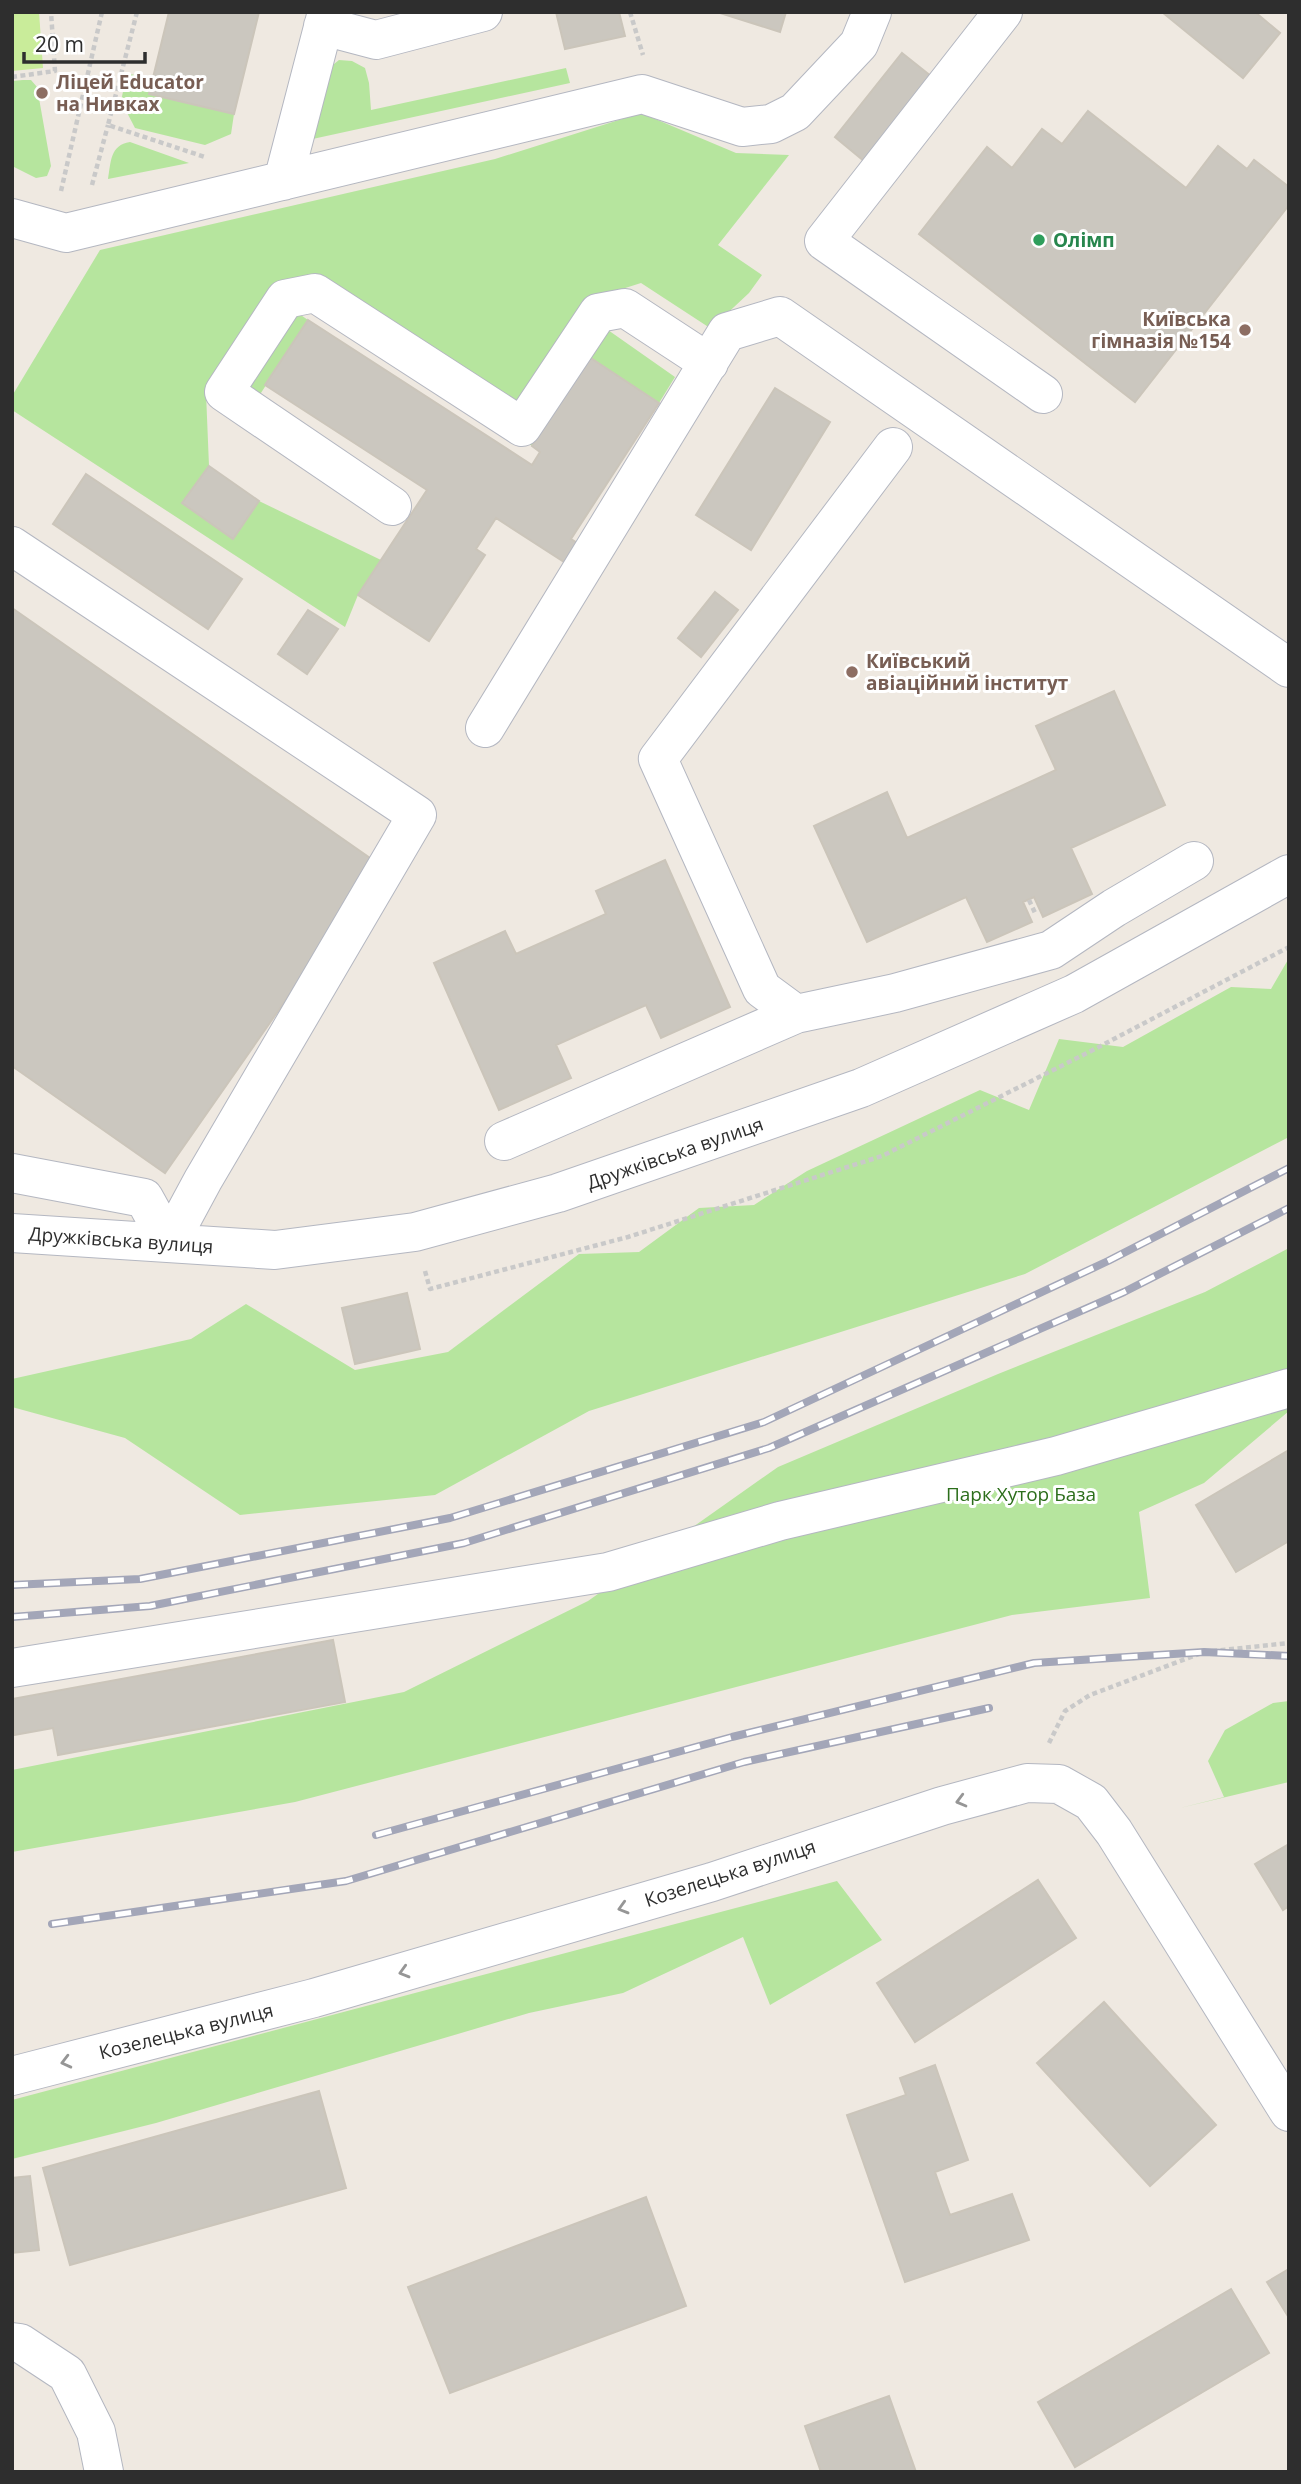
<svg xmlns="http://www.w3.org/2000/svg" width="1301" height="2484" viewBox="0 0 1301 2484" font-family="'Open Sans',sans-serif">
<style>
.green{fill:#b6e59e}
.pitch{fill:#c9ec9a}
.building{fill:#cbc7bf;stroke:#cbc5ba;stroke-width:2}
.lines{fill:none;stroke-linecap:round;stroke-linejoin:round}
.minor-casing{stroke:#b4b7c1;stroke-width:40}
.path{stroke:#c9c9c9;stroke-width:4.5;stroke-dasharray:5 3.5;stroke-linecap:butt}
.minor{stroke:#fff;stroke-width:38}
.rail-casing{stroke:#a3a6b8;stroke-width:8}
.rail{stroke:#fff;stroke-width:5;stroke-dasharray:16;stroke-linecap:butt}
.oneway{stroke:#969696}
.education-dot{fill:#8d6e63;stroke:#fff;stroke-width:2.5}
.leisure-dot{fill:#2e9e5b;stroke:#fff;stroke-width:2.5}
.labels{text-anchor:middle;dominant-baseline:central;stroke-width:6;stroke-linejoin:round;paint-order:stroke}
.education-label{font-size:19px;font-weight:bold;fill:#785e54;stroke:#fff;text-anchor:start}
.leisure-label{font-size:19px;font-weight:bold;fill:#27864d;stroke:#fff;text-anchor:start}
.street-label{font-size:19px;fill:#2e2e2e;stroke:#fff}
.park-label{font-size:19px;fill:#2c6e1b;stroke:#fff}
</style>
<rect width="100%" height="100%" fill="#efe9e1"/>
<path class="green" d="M339,60L352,61L365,68L369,83L371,110L566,68L570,83L308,140L324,72Z
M127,73L153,80L150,94L234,114L231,134L205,145L135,128L121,101Z
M23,80H31L37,87L51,166L47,176L36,178L12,166V81Z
M641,113L736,153L789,155L718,245L762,275L749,293L719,321L713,330L641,283L600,296L523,412L314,276L206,393L209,466L182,503L233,539L259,501L381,560L358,595L345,627L12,410V396L100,250L495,159Z
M130,142L189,163L108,179C111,162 110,145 130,142Z
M292,309L308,320L259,396L239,383Z
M608,330L675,377L659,403L589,358L532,446L523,440Z
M1289,958V1137L1025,1274L589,1411L435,1495L240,1515L125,1438L12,1407V1379L191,1339L246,1304L355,1370L448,1352L579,1254L639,1252L699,1208L754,1205L807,1171L980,1090L1029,1110L1059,1039L1123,1047L1231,987L1271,989Z
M1289,1248V1411L1204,1483L1139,1512L1150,1598L1012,1615L295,1802L12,1852V1770L404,1692L588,1601L778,1467L998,1374L1205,1292Z
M1289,1701V1782L1180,1808L1224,1797L1208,1761L1225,1730L1273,1703Z
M837,1881L882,1940L770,2005L743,1937L623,1993L529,2013L156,2123L12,2159V2100Z"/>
<path class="pitch" d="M12,12H39L43,68L12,71Z"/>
<path class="building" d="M169,12H259L234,114L149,94Z
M556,12H619L625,36L565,49Z
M717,12H786L780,32Z
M1162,12H1255L1280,33L1243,78Z
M902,53L932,77L864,161L835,137Z
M1088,111L1186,188L1218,146L1247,169L1254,160L1289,187V205L1135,402L919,234L987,147L1012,168L1042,129L1062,144Z
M308,320L532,465L540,452L532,446L589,357L659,403L571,539L584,547L572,567L496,518L476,549L485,555L429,641L358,595L427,490L265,385Z
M775,388L830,422L751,550L696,515Z
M209,466L259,501L233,539L182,503Z
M86,474L242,579L208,629L53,524Z
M715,592L738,610L701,657L678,638Z
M12,608L380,865L165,1173L12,1066Z
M308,610L338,629L307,674L278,654Z
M1114,691L1165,805L1071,848L1092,894L1043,917L1034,897L1023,902L1032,922L987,942L966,897L867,942L814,826L887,792L907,838L1056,770L1036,726Z
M665,860L730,1007L661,1038L646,1005L556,1045L571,1078L499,1110L434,963L505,931L516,954L606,914L596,891Z
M407,1293L420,1349L355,1364L342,1308Z
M1289,1450V1541L1236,1572L1196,1505Z
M333,1640L345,1702L58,1755L53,1728L14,1735L12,1699Z
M1289,1844V1906L1283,1910L1255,1864Z
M1038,1880L1076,1938L915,2042L877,1983Z
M1104,2002L1216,2125L1150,2186L1037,2063Z
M935,2065L968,2160L935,2172L950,2215L1012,2194L1029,2240L905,2282L847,2115L906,2095L900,2078Z
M319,2091L346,2188L70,2265L43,2168Z
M30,2176L39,2250L12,2253V2178Z
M646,2197L686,2306L450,2393L408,2287Z
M1289,2269V2318L1267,2282Z
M1231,2289L1269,2353L1075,2467L1038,2402Z
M889,2396L916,2472H821L805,2426Z"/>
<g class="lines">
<g class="minor-casing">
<path id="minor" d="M1003,12L824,241L1043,394
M323,26L376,40L483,12
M283,181L327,12
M12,218L66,233L642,94L742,127L771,124L795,112L859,44L872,12
M392,506L224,392L285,299L315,293L522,427L598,313L625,308L709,363
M12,546L417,815L203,1180L169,1243
M485,728L727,332L780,316L1289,668
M796,1014L762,989L658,759L893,447
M504,1141L796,1014L895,993L1051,950L1114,908L1194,861
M12,1173L144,1198L169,1243
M12,1233L275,1250L415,1232L558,1193L861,1088L1074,994L1289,874
M12,1668L608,1572L780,1521L1056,1456L1289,1388
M12,2076L314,1998L712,1882L942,1806L1027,1783L1059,1784L1091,1802L1114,1832L1289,2112
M12,2342L20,2343L67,2374L96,2432L104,2472"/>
</g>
<path class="path" d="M137,12L108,125L205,157
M630,12L643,55
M12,77L55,71L51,12
M92,185L108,125
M61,191L102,12
M1029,900L1036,915
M425,1271L430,1289L628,1237L882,1156L1091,1051L1289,947
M1049,1743L1065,1711L1090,1695L1204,1652L1289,1643"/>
<use href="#minor" class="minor"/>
<g class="rail-casing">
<path id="rail" d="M12,1585L140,1579L450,1518L764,1422L1108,1261L1289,1168
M12,1617L150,1606L464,1543L769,1448L1124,1292L1289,1208
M376,1835L732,1737L1034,1663L1204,1652L1289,1656
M52,1924L346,1881L744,1762L989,1708"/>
</g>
<use href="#rail" class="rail"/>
</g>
<defs><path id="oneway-chevron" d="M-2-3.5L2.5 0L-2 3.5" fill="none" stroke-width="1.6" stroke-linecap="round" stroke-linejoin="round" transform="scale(1.75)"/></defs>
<g class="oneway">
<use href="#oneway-chevron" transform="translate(961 1801) rotate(165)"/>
<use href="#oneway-chevron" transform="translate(623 1908) rotate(164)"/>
<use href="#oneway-chevron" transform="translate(404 1972) rotate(164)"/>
<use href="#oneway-chevron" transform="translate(66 2062) rotate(166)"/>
</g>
<g class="education-dot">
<circle cx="42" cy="93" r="7"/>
<circle cx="1245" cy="330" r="7"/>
<circle cx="852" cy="672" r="7"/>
</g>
<circle class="leisure-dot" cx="1039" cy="240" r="7"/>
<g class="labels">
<g class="education-label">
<text x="56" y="82">Ліцей Educator<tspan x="56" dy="22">на Нивках</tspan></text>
<text x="1231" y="319" text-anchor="end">Київська<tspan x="1231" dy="22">гімназія №154</tspan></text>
<text x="866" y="661">Київський<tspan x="866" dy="22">авіаційний інститут</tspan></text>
</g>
<g class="leisure-label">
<text x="1053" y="240">Олімп</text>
</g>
<g class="street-label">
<text transform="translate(675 1153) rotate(-19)">Дружківська вулиця</text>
<text transform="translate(121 1240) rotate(4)">Дружківська вулиця</text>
<text transform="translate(730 1873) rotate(-18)">Козелецька вулиця</text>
<text transform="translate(186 2031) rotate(-14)">Козелецька вулиця</text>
</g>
<g class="park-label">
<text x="1021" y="1494">Парк Хутор База</text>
</g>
</g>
<rect width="1301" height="2484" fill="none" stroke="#2e2e2e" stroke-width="28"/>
<path d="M24 52v10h121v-10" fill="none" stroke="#2e2e2e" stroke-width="3.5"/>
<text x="35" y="52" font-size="21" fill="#2e2e2e" stroke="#ffffff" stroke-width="5" paint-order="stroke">20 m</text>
</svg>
